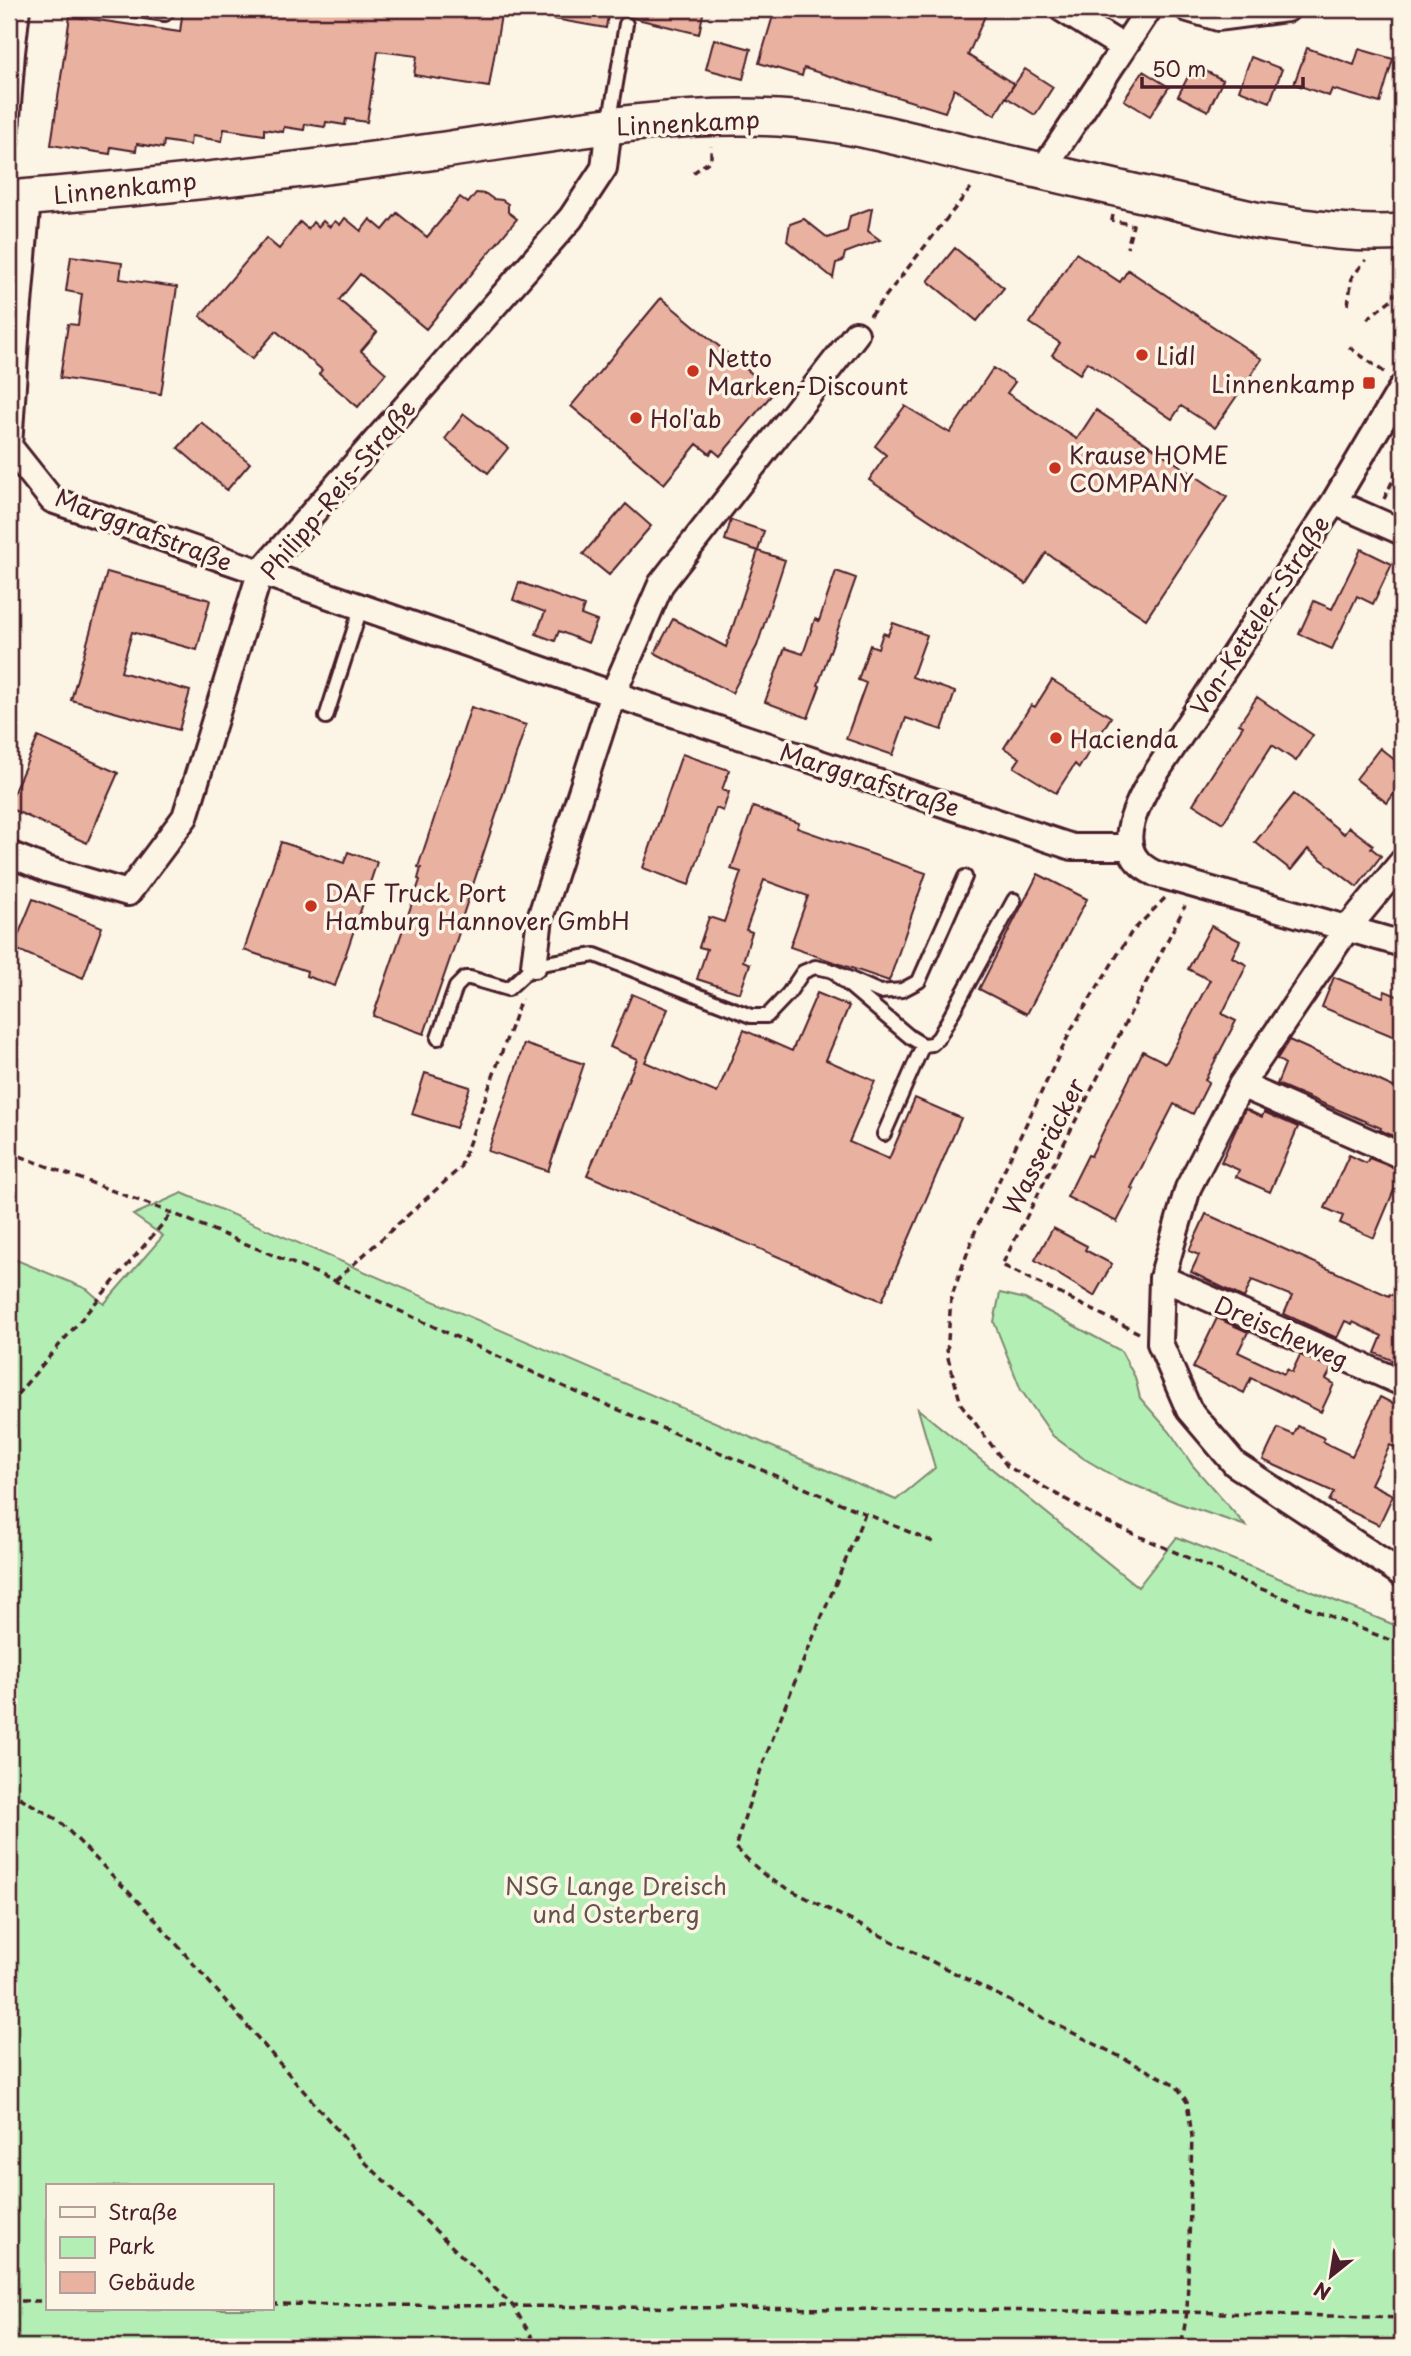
<svg xmlns="http://www.w3.org/2000/svg" width="1411" height="2356" viewBox="0 0 1411 2356" font-family="'Playpen Sans',sans-serif">
<style>
.green{fill:#b3efb4;stroke:#7e8770;stroke-width:2;fill-rule:evenodd}
.building{fill:#e9b19f;stroke:#4a1f2b;stroke-width:2}
.lines{fill:none;stroke-linecap:round;stroke-linejoin:round}
.service-casing{stroke:#4a1f2b;stroke-width:18}
.minor-casing{stroke:#4a1f2b;stroke-width:30}
.secondary-casing{stroke:#4a1f2b;stroke-width:40}
.path{stroke:#4a1f2b;stroke-width:3.5;stroke-dasharray:7 5;stroke-linecap:butt}
.service{stroke:#fcf5e5;stroke-width:12}
.minor{stroke:#fcf5e5;stroke-width:24}
.secondary{stroke:#fcf5e5;stroke-width:35}
.poi-dot{fill:#c8321e;stroke:#fcf5e5;stroke-width:2.5}
.labels{text-anchor:middle;dominant-baseline:central;stroke-width:7;stroke-linejoin:round;paint-order:stroke}
.street-label{font-size:24px;fill:#4a1f2b;stroke:#fcf5e5}
.poi-label{font-size:24px;fill:#4a1f2b;stroke:#fcf5e5;text-anchor:start}
.park-label{font-size:24px;fill:#64534d;stroke:#fcf5e5}
</style>
<rect width="100%" height="100%" fill="#fcf5e5"/>
<filter id="ink" filterUnits="userSpaceOnUse"><feTurbulence type="fractalNoise" baseFrequency=".0143" numOctaves="2"/><feDisplacementMap in="SourceGraphic" scale="14" xChannelSelector="R" yChannelSelector="G"/><feConvolveMatrix kernelMatrix="1 2 1 2 8 2 1 2 1" color-interpolation-filters="sRGB"/></filter>
<g filter="url(#ink)">
<path class="green" d="M182,1193L896,1500L935,1468L918,1409L1138,1587L1177,1537L1402,1628V2347H9V1257L87,1289L104,1304L163,1236L133,1215ZM271,2186V2309H47V2186Z
M1000,1293L1025,1299L1121,1351L1135,1377L1140,1398L1170,1432L1193,1466L1246,1526L1178,1503L1117,1478L1083,1458L1053,1436L1021,1390L994,1322Z"/>
<path class="building" d="M183,9H502L489,87L414,75L417,56L378,51L367,122L346,119L345,125L326,122L325,127L305,124L304,130L284,127L283,132L264,129V135L224,129L222,141L191,136L190,145L164,141L163,148L137,144L136,151L111,147L110,154L51,145L70,16L180,32Z
M549,9H609L606,28L548,18Z
M626,9H704L699,34L633,18L625,16Z
M775,9H988L968,55L1014,84L995,115L954,89L945,112L804,68L802,76L759,63Z
M714,39L751,49L743,79L706,69Z
M1307,48L1354,65L1359,49L1393,59L1380,103L1332,89L1329,96L1294,84Z
M1251,57L1282,69L1270,102L1239,90Z
M1194,65L1223,80L1208,111L1178,96Z
M1025,69L1053,87L1035,115L1006,97Z
M1143,71L1169,87L1150,116L1124,100Z
M476,193L486,194L493,199L502,200L508,204V212L517,219L426,329L360,274L339,300L377,332L361,351L386,373L358,407L319,374L322,370L276,331L252,359L200,316L266,238L279,249L300,222L308,229L313,222L318,227L323,221L330,227L335,221L340,225L345,218L361,231L370,219L383,230L397,213L427,237L460,197L468,203Z
M872,208L868,231L880,240L845,253L843,261L836,263L833,278L787,241L790,224L804,219L828,238L847,231L850,216Z
M955,248L1004,288L977,321L928,281Z
M1076,253L1120,282L1128,270L1262,359L1215,428L1181,406L1172,419L1087,362L1080,374L1052,355L1060,343L1030,323Z
M71,256L122,263L120,279L177,287L161,394L60,378L68,324L78,325L82,294L66,291Z
M661,298L774,392L720,456L713,450L710,454L697,444L664,484L571,406Z
M993,368L1015,382L1007,393L1077,439L1096,410L1227,497L1146,619L1046,553L1026,584L869,480L886,455L875,446L905,406L950,433Z
M464,414L508,448L488,473L445,439Z
M201,422L250,463L227,490L178,448Z
M626,504L651,526L609,575L583,554Z
M731,520L764,531L758,551L725,540Z
M1361,549L1392,564L1373,604L1357,596L1332,649L1299,634L1314,601L1332,609Z
M758,551L785,560L757,646L732,693L655,653L673,619L726,647Z
M836,571L856,578L818,685L820,686L808,718L765,702L785,648L803,654L815,619L819,621Z
M107,572L210,600L197,650L132,632L121,672L190,691L179,730L71,700Z
M519,582L584,606L581,615L597,621L588,643L559,631L555,641L536,634L545,612L513,600Z
M893,623L927,635L912,677L955,692L942,730L906,718L893,755L846,739L866,683L858,680L870,645L878,648L883,633L888,635Z
M1052,680L1111,717L1079,768L1075,764L1056,793L1014,767L1020,758L1004,748L1031,705L1035,707Z
M1257,697L1313,735L1296,761L1272,745L1223,823L1193,804L1243,726L1239,724Z
M471,707L526,725L460,924H462L424,1034L373,1016L420,880L418,879L421,868L418,867Z
M38,737L118,773L87,843L9,808V803Z
M1380,748L1402,766V783L1387,803L1356,779Z
M682,754L729,770L722,790L729,792L723,811L716,808L689,885L643,868Z
M1294,794L1344,834L1349,827L1373,845L1371,848L1381,856L1357,887L1308,849L1291,870L1255,842Z
M753,807L799,823L797,828L926,873L889,981L790,947L808,896L764,880L746,930L752,932L743,961L750,964L740,993L697,979L707,949L699,947L709,917L724,922L741,872L731,869Z
M281,842L344,863L348,852L377,862L335,986L306,976L307,971L244,950Z
M1038,874L1087,899L1027,1014L979,989Z
M33,899L102,927L83,978L13,948Z
M1211,926L1240,941L1232,957L1247,965L1222,1014L1236,1021L1205,1080L1209,1082L1193,1114L1174,1104L1131,1188L1134,1189L1117,1222L1067,1197L1088,1155L1091,1156L1143,1051L1166,1063L1210,980L1188,969Z
M1334,977L1383,997L1385,991L1402,998V1040L1322,1007Z
M817,993L849,1006L826,1060L875,1081L849,1142L889,1159L915,1098L961,1118L882,1301L587,1175L637,1059L610,1047L632,994L668,1009L645,1062L717,1093L744,1030L792,1051Z
M1289,1040L1402,1091V1140L1380,1130L1381,1128L1277,1084L1285,1064L1277,1059Z
M524,1044L584,1064L548,1171L488,1151Z
M425,1073L470,1087L456,1128L412,1114Z
M1245,1109L1262,1117L1264,1112L1298,1127L1270,1192L1236,1177L1239,1170L1221,1162Z
M1349,1155L1366,1163L1369,1158L1402,1171L1374,1238L1340,1223L1343,1216L1325,1208Z
M1206,1214L1389,1296L1390,1294L1402,1300V1343L1394,1361L1375,1353L1382,1336L1353,1322L1352,1324L1345,1321L1337,1338L1284,1314L1292,1296L1252,1280L1244,1298L1191,1272L1199,1255L1189,1251Z
M1053,1228L1087,1246L1085,1250L1112,1264L1094,1296L1035,1260Z
M1217,1318L1248,1332L1238,1352L1284,1374L1287,1369L1292,1372L1300,1355L1332,1368L1326,1379L1334,1384L1321,1412L1251,1378L1244,1393L1193,1368Z
M1380,1397L1402,1408V1451L1390,1445L1371,1484L1393,1495L1379,1525L1329,1501L1334,1492L1263,1460L1278,1428L1294,1435L1298,1426L1324,1438L1323,1442L1352,1456Z"/>
<g class="lines">
<g class="service-casing">
<path id="service" d="M131,9L165,14L169,9
M9,52L18,53L23,9
M609,125L626,24
M11,144L18,53
M326,717L361,608
M839,977L910,1037L923,1045L932,1044L939,1037L1014,900
M438,1038L456,987L465,978H470L508,989L534,965L595,955L751,1016H767L788,994L803,972L815,967L830,970L880,992L902,990L919,981L965,877
M884,1134L923,1045"/>
</g>
<g class="minor-casing">
<path id="minor" d="M1062,9L1123,47
M1188,9L1218,18L1287,9
M1042,171L1149,9
M28,198L16,340L9,446L52,500L613,694L1072,847H1130
M1402,387L1334,502L1148,785C1131,816 1113,855 1156,874L1402,944
M1334,502L1402,532
M9,854L46,869L128,893L185,817L260,573L571,218L604,168L609,125
M1402,862L1346,930L1241,1085L1188,1188L1162,1278L1160,1343L1189,1410L1235,1464L1402,1574
M534,965L540,918L613,694L661,584L856,334
M1241,1085L1402,1156
M1162,1278L1402,1383"/>
</g>
<g class="secondary-casing">
<path id="secondary" d="M9,199C154,187 300,171 444,150C555,134 665,112 778,118C845,121 911,141 977,156C1069,178 1162,199 1255,220C1303,227 1353,236 1402,232"/>
</g>
<path class="path" d="M693,173L711,160V146
M1113,215L1112,220L1133,225L1127,248
M1348,305L1352,277L1366,260
M870,316L974,184
M1367,319L1393,298L1402,286
M1349,347L1384,372
M1384,499L1402,461
M1165,898L1131,933L1072,1028L976,1229L951,1298L947,1354L961,1404L1007,1466L1102,1520L1234,1578L1402,1645
M9,1152L172,1213L335,1281L569,1389L933,1542
M335,1281L460,1168L521,999
M1139,1333L1002,1265L1185,906
M9,1404L172,1213
M865,1513C820,1624 769,1734 735,1848L769,1879L1176,2085L1187,2102L1192,2136L1187,2312L1181,2347
M9,1791L58,1820L153,1917L365,2162L513,2306L538,2347
M9,2301H47
M271,2304L1187,2312L1402,2318"/>
<use href="#service" class="service"/>
<use href="#minor" class="minor"/>
<use href="#secondary" class="secondary"/>
</g>
</g>
<g class="poi-dot">
<circle cx="1142" cy="355" r="7"/>
<circle cx="693" cy="371" r="7"/>
<rect x="1362" y="376" width="14" height="14" rx="3.5"/>
<circle cx="636" cy="418" r="7"/>
<circle cx="1055" cy="468" r="7"/>
<circle cx="1056" cy="738" r="7"/>
<circle cx="311" cy="906" r="7"/>
</g>
<g class="labels">
<g class="street-label">
<text transform="translate(688 122) rotate(-3)">Linnenkamp</text>
<text transform="translate(125 187) rotate(-6)">Linnenkamp</text>
<text transform="translate(337 489) rotate(-50)">Philipp-Reis-Straße</text>
<text transform="translate(144 529) rotate(21)">Marggrafstraße</text>
<text transform="translate(1259 615) rotate(-57)">Von-Ketteler-Straße</text>
<text transform="translate(870 779) rotate(18)">Marggrafstraße</text>
<text transform="translate(1043 1146) rotate(-63)">Wasseräcker</text>
<text transform="translate(1282 1331) rotate(24)">Dreischeweg</text>
</g>
<g class="poi-label">
<text x="1156" y="355">Lidl</text>
<text x="707" y="357">Netto<tspan x="707" dy="28">Marken-Discount</tspan></text>
<text x="1355" y="383" text-anchor="end">Linnenkamp</text>
<text x="650" y="418">Hol'ab</text>
<text x="1069" y="454">Krause HOME<tspan x="1069" dy="28">COMPANY</tspan></text>
<text x="1070" y="738">Hacienda</text>
<text x="325" y="892">DAF Truck Port<tspan x="325" dy="28">Hamburg Hannover GmbH</tspan></text>
</g>
<g class="park-label">
<text x="616" y="1885">NSG Lange Dreisch<tspan x="616" dy="28">und Osterberg</tspan></text>
</g>
</g>
<rect width="1411" height="2356" fill="none" stroke="#fcf5e5" stroke-width="35"/>
<rect x="18" y="18" width="1376" height="2321" fill="none" stroke="#4a1f2b" stroke-width="2.5" filter="url(#ink)"/>
<rect x="46" y="2184" width="228" height="126" fill="#fcf5e5" stroke="#b59f9b" stroke-width="2"/>
<rect x="60" y="2207" width="35" height="10" fill="#fcf5e5" stroke="#b59f9b" stroke-width="2"/>
<text x="108" y="2220" font-size="21" fill="#4a1f2b">Straße</text>
<rect x="60" y="2237" width="35" height="21" fill="#b3efb4" stroke="#b59f9b" stroke-width="2"/>
<text x="108" y="2254" font-size="21" fill="#4a1f2b">Park</text>
<rect x="60" y="2272" width="35" height="21" fill="#e9b19f" stroke="#b59f9b" stroke-width="2"/>
<text x="108" y="2290" font-size="21" fill="#4a1f2b">Gebäude</text>
<g transform="translate(1331 2276) rotate(210)" stroke="#fcf5e5" stroke-width="5" paint-order="stroke">
<path d="M0-5L12 26L0 18L-12 26Z" fill="#4a1f2b"/>
<text y="-10" font-size="19" font-weight="bold" text-anchor="middle" fill="#4a1f2b">N</text>
</g>
<path d="M1142 77v10h161v-10" fill="none" stroke="#4a1f2b" stroke-width="3.5"/>
<text x="1152" y="77" font-size="21" fill="#4a1f2b" stroke="#fcf5e5" stroke-width="5" paint-order="stroke">50 m</text>
</svg>
